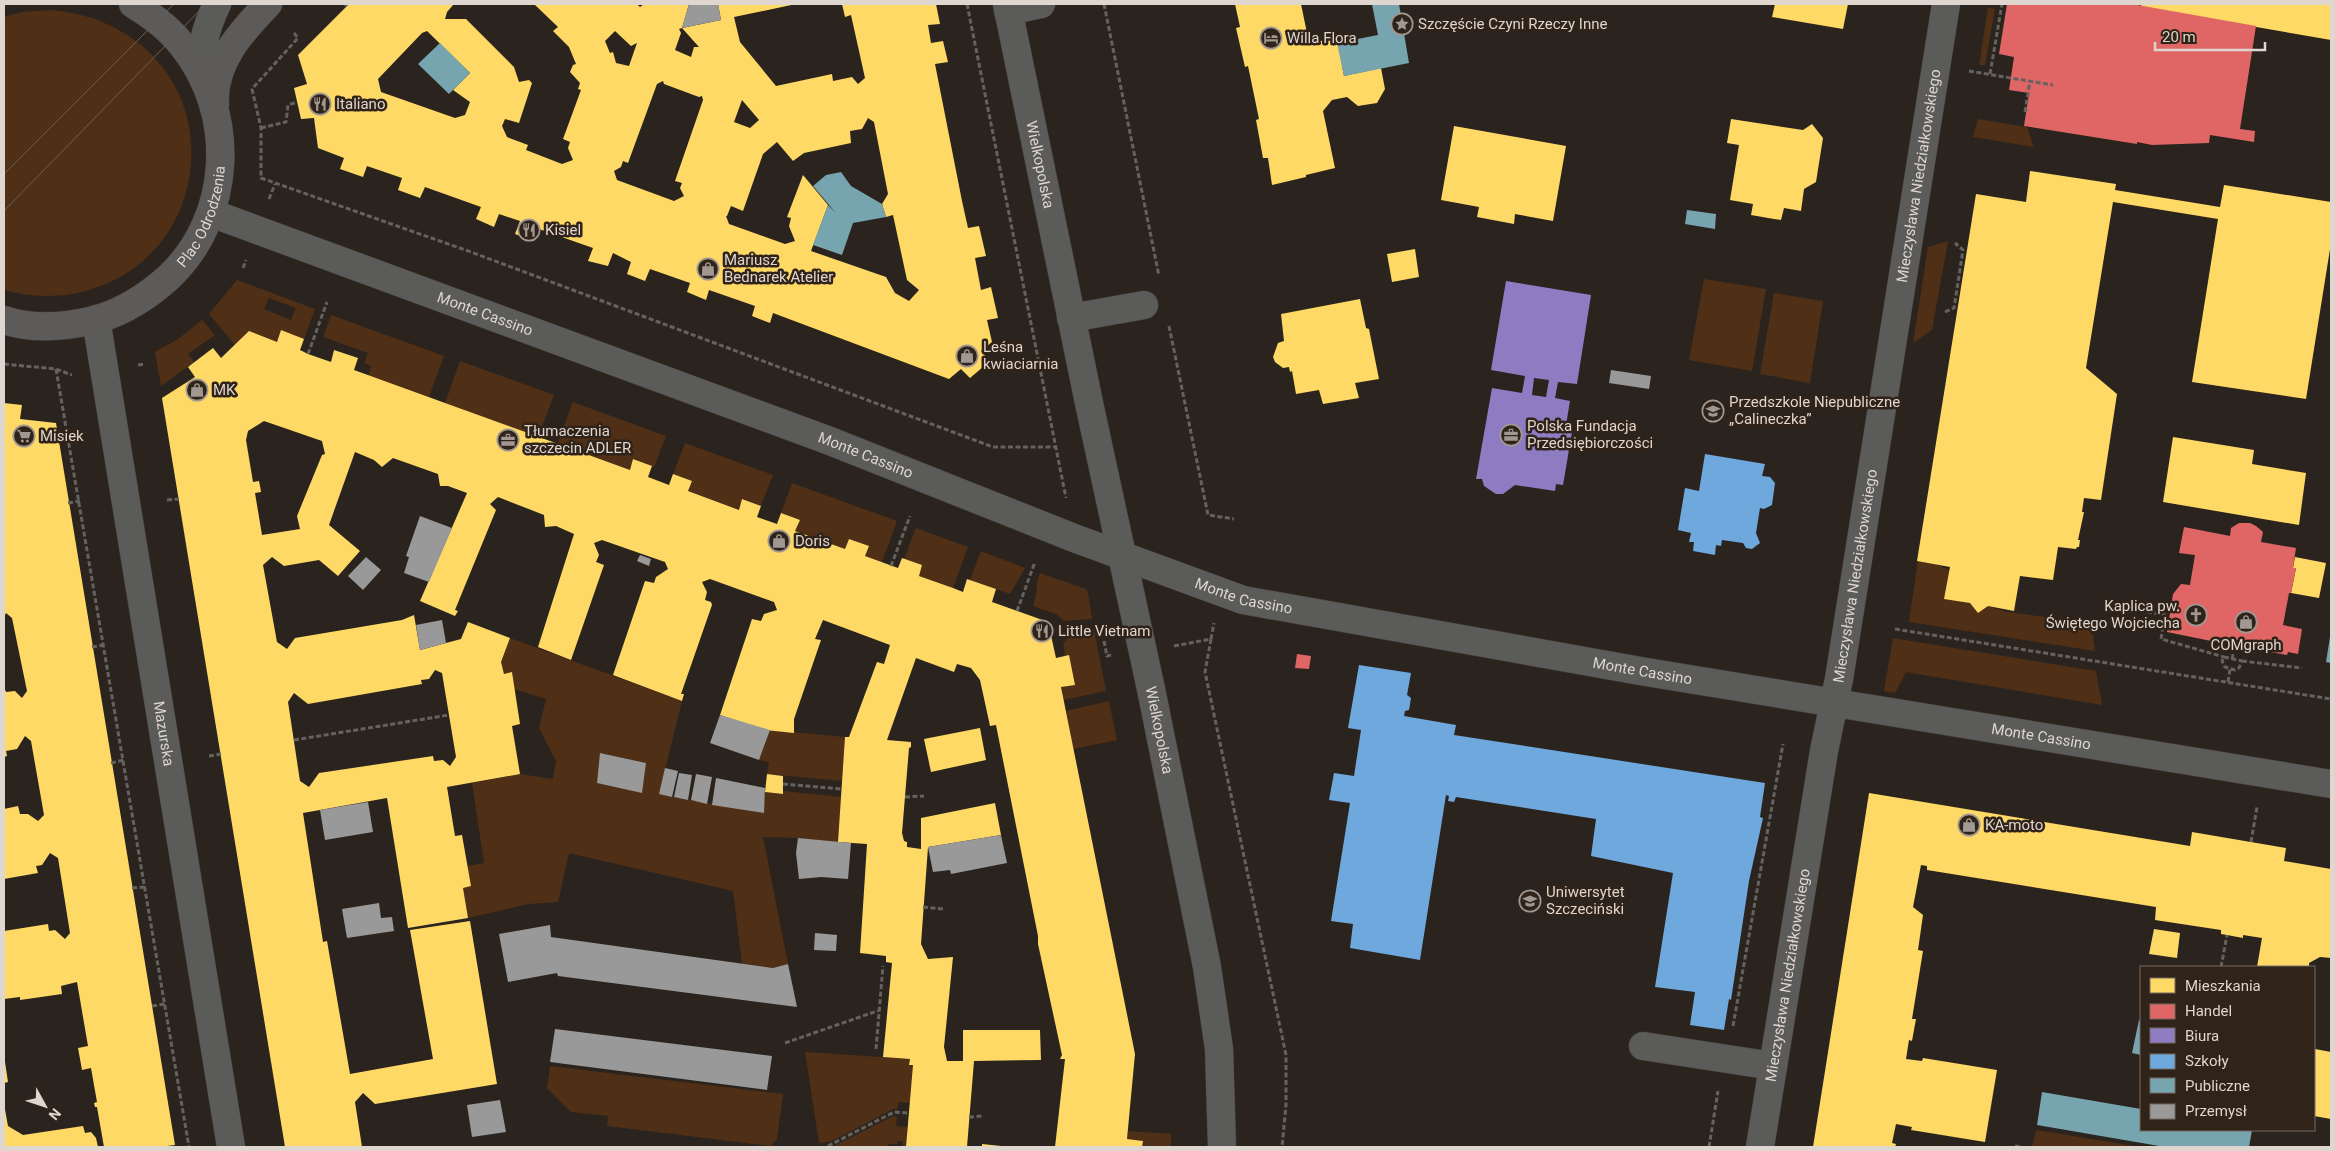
<svg xmlns="http://www.w3.org/2000/svg" width="2335" height="1151" viewBox="0 0 2335 1151" font-family="Roboto,sans-serif">
<style>
.green{fill:#4f2f15;fill-rule:evenodd}
.homes{fill:#ffd966;fill-rule:evenodd}
.shops{fill:#e06666}
.offices{fill:#8e7cc3;fill-rule:evenodd}
.schools{fill:#6fa8dc}
.public{fill:#76a5af}
.industry{fill:#999}
.lines{fill:none;stroke-linecap:round;stroke-linejoin:round}
.minor-casing{stroke:#47403b;stroke-width:29}
.major-casing{stroke:#47403b;stroke-width:29}
.path{stroke:#63625f;stroke-width:3;stroke-dasharray:5 2.5;stroke-linecap:butt}
.minor{stroke:#5b5b5a;stroke-width:28}
.major{stroke:#5d5b5a;stroke-width:28}
.tram{stroke:#62605f;stroke-width:1}
.labels{text-anchor:middle;dominant-baseline:central;stroke-width:5;stroke-linejoin:round;paint-order:stroke}
.poi-label{font-size:15px;fill:#dfd6cf;stroke:#302319;text-anchor:start}
.street-label{font-size:15px;fill:#dfd6cf;stroke:#302319}
</style>
<rect width="100%" height="100%" fill="#2b241e"/>
<path class="green" d="M1988,8L1995,9L1985,65H1979Z
M49,10C135,15 202,83 190,172C178,264 89,314 4,290V17L22,12Z
M1978,119L2027,127L2034,147L1973,137Z
M1948,241L1932,330L1913,343L1928,247Z
M1704,279L1766,289L1752,371L1689,360Z
M237,280L315,309L304,339L281,330L277,342L235,345L209,314ZM269,298L296,308L291,320L264,309Z
M1774,293L1823,301L1810,383L1760,374Z
M331,315L444,356L429,397L368,376L371,366L364,363L368,353L323,337Z
M202,320L215,335L188,354L194,362L161,386L155,352L178,339Z
M460,361L554,395L538,437L445,403Z
M573,402L666,436L654,467L634,459L630,470L557,444Z
M685,443L773,475L761,506L743,499L739,510L688,491L673,474Z
M792,483L897,521L882,562L865,556L869,546L849,539L845,549L795,531L799,520L781,513Z
M916,528L968,547L953,588L919,576L904,559Z
M1922,531L1935,564L1954,572L1984,603L1994,608L2008,612L2073,621L2084,625L2093,636L2095,651L1909,622Z
M981,551L1025,568L1010,594L970,580Z
M1040,573L1086,589L1088,592L1092,619L1064,621L1056,614L1033,606C1038,593 1035,583 1040,573Z
M1094,630L1106,691L1063,700C1060,681 1068,663 1063,644L1070,636Z
M510,638L682,701L659,794L763,813L765,792L782,794L783,791L841,797L838,842L798,838L763,837L788,964L773,968L742,964L733,891L569,853L558,902L529,904L468,918L463,888L467,866L484,863L472,783L520,774L553,779L556,761L539,728L546,699L514,689L512,672L504,674L501,662ZM601,753L645,763L642,792L597,783Z
M1893,638L2096,671L2102,705L1906,672L1895,693L1884,691Z
M1109,701L1117,740L1073,749L1066,711Z
M770,730L845,737L842,781L767,774L769,762L759,760Z
M805,1052L910,1059L909,1065H913L910,1103L899,1102L897,1109H893L830,1142L819,1143Z
M550,1066L783,1094L777,1139L771,1146L607,1126L608,1116L571,1112L547,1088Z
M893,1116L897,1117L896,1126L907,1127V1146H903V1141H898L897,1144H888V1147H832Z
M2036,1130L2141,1147H2032Z
M1128,1131L1171,1134V1147H1142L1143,1141L1127,1139Z"/>
<path class="homes" d="M349,4H454L447,12L445,19H466L514,67L519,82L529,80L532,83L519,123L505,119L502,126L507,137L528,145L526,150L562,164L573,160L568,148L570,142L563,139L581,90L578,89L580,83L570,72L573,65L576,64L569,47L553,31L558,27L534,4H637L640,7L644,4H689L682,28L679,29L681,33L675,50L691,57L694,47H699L682,28L721,20L718,4H796L734,17L740,42L776,86L832,74L833,81L852,77L858,84L865,78L851,15L845,17L842,4H936L940,24L928,25L931,43L943,41L948,62L935,64L962,201L968,228L979,226L986,256L975,258L981,290L991,287L998,318L987,320L992,342L981,351L990,361L970,378L961,369L949,379L773,313L770,323L752,316L755,306L709,290L706,300L687,292L690,283L650,269L645,281L627,274L631,262L613,253L608,266L588,261L593,248L539,229L534,241L515,234L520,221L499,214L494,227L476,219L481,207L425,187L420,198L398,190L402,178L367,166L363,177L340,169L344,158L318,148L314,118L301,119L294,88L307,84L298,55ZM427,31L470,73L453,90L470,102L465,115L455,118L381,92L378,79L422,33ZM615,31L631,46L637,43L629,66L616,63L613,52L610,53L605,41ZM663,81L664,84L699,97L702,96L703,100L675,181L682,183L680,188L684,196L674,201L617,180L614,171L621,167L623,161L628,163L657,84ZM742,100L759,120L750,128L734,122ZM868,118L874,122L888,194L882,204L886,217L893,215L907,280L919,290L909,301L895,293L886,277L811,251L828,205L803,175L787,217L791,218L789,226L795,241L785,244L729,224L726,216H727L731,206L743,211L763,154L777,142L793,161L804,153L851,143L850,131L862,129Z
M1235,4H1301L1309,43L1337,38L1344,76L1381,68L1385,89L1377,103L1358,106L1347,97L1332,100L1323,111L1335,168L1306,175V177L1272,185L1268,158H1263L1256,120L1259,119L1248,66L1245,67L1236,28L1240,27Z
M1775,4H1848L1843,29L1772,17Z
M2141,4H2331V40L2141,7Z
M1731,119L1803,130L1812,124L1823,138L1816,182L1804,189L1801,211L1784,208L1781,220L1774,219L1751,215L1753,204L1730,200L1739,145L1727,143Z
M1454,126L1566,146L1553,221L1515,214L1514,224L1477,217L1479,207L1441,200Z
M2030,171L2116,184L2115,190L2220,207L2224,185L2331,202V243L2306,399L2192,382L2218,219L2113,202L2086,368L2117,394L2101,500L2084,498L2082,512H2084L2078,540H2080L2079,547H2077L2076,549L2058,547L2053,580L2020,576L2014,611L1988,606L1978,613L1970,603L1944,599L1950,567L1917,561L1976,194L2026,202Z
M1415,249L1419,277L1392,282L1387,254Z
M1360,299L1366,328L1369,329L1379,379L1355,383L1359,398L1323,404L1319,390L1296,394L1292,371L1290,372L1289,367L1283,368L1275,362L1273,357L1278,343L1284,341L1281,314Z
M281,330L304,339L300,350L308,354L331,362L334,350L358,358L354,370L630,470L633,459L652,466L648,477L669,485L673,474L692,481L688,491L739,510L742,499L761,506L757,517L777,524L781,513L800,520L795,531L845,549L849,539L869,546L865,556L898,568L902,558L922,565L919,576L953,588L963,592L967,579L996,589L992,602L1048,622L1056,658L1069,655L1075,685L1061,687L1135,1054L1127,1139L1143,1141L1142,1147H1055L1065,1059H1060L1062,1055L1038,944V936L996,725L990,726L980,680L971,668L957,664L954,672L916,658L887,740L911,742V747L909,748L902,833L904,841L907,842V847L921,849V818L995,803L1001,835L928,847L921,944L928,959L953,957L944,1047L947,1061H963V1030H1040L1041,1060L974,1061L967,1147H906L913,1065H909L910,1059L883,1057L892,963L886,962V956L860,953L867,844L838,842L845,737H849L877,662L884,664L890,645L823,620L815,639L821,640L794,719V733L765,730L720,715L752,619L761,621L764,614L777,610L774,602L710,579L702,582L707,592L705,600L711,602L712,605L681,694H684L682,701L613,675L645,581L654,583L656,577L668,569L665,562L602,540L594,543L599,555L596,562L604,565L571,660L538,647L574,534L556,526L545,527L544,515L498,497L490,504L496,510L455,610L458,611L455,616L420,601L467,493L448,486H440L438,474L393,458L382,467L374,460L355,452L329,525L360,551L338,576L319,560L284,566L272,557L263,565L277,642L287,649L295,638L402,620L414,615L420,650L461,639L468,622L510,638L501,662L504,674L512,672L520,724L512,726L520,774L447,787L455,836L462,835L471,886L463,888L468,918L408,928L387,798L303,813L323,942L327,941L350,1074L433,1059L410,930L470,921L497,1084L375,1104L363,1093L355,1102L362,1147H285L162,398L195,377L188,367L213,348L221,358L249,331L277,342ZM264,421L322,441L325,454L322,455L297,516L300,529L262,535L255,493L261,492L260,486L259,481L253,482L246,440L248,431ZM435,670L442,673L456,757L450,766L443,760L434,761L433,756L319,773L309,787L300,781L288,702L294,693L308,704L422,684L421,680L429,679Z
M4,403L22,405L20,419L56,423L175,1145L159,1147H104L97,1107H95L94,1103L97,1102L91,1068L82,1070L78,1048L88,1046L77,982L61,986L62,994L20,1000V997L4,999V931L48,924L49,931L55,930L65,939L70,933L58,858L50,853L42,865L36,866L38,873L4,879V809L18,806L20,814H28L38,821L44,815L31,741L25,736L17,749L6,751L7,756L4,757V687L6,692L15,691L22,698L27,691L12,618L6,613L4,617Z
M2173,437L2254,450L2252,464L2306,473L2299,525L2163,502Z
M2295,557L2326,563L2319,598L2291,593L2296,568H2293Z
M980,728L986,760L931,772L924,739Z
M767,774L783,776V794L765,792Z
M1869,793L2190,846L2192,832L2286,848L2284,861L2331,869V958L2320,957L2309,963V967H2257L2262,938L2243,935V938L2227,935L2221,934V930L2155,920L2156,907L1927,870V866L1921,865L1913,907L1923,915L1918,950L1923,951L1912,1019H1916L1912,1041L1909,1040L1906,1059L1922,1061L1923,1058L1997,1070L1985,1142L1911,1130L1912,1127L1896,1124L1892,1143L1896,1144L1895,1147H1813Z
M2154,929L2180,933L2177,958L2149,954Z
M2315,1049L2331,1052V1119L2314,1116Z
M4,1062H5L8,1082L4,1083Z
M4,1104L8,1126L23,1135L83,1126L85,1133L91,1132L96,1138L98,1147H4Z
M982,1144L1001,1146V1147H982Z"/>
<path class="shops" d="M2007,4H2132L2256,26L2240,129L2255,131L2254,142L2210,135L2209,143L2152,145L2137,142V144L2024,126L2029,93L2009,90L2014,57L1999,54Z
M2239,523H2250L2256,526L2263,532L2261,542L2296,548L2293,568H2296L2291,593H2289L2283,625L2302,629L2298,654L2288,652L2287,655L2254,649L2255,643L2217,637L2216,642L2167,632L2173,594L2181,584L2190,585L2195,555L2179,553L2184,527L2230,536L2231,528Z
M1297,654L1311,656L1309,669L1295,668Z"/>
<path class="offices" d="M1506,281L1591,295L1577,384L1558,382L1555,398L1570,401L1565,431L1572,432L1563,485L1556,484L1555,491L1515,485L1503,494H1496L1484,486L1482,479H1476L1492,388L1522,393L1525,376L1491,370ZM1534,378L1549,380L1546,397L1532,395Z"/>
<path class="schools" d="M1705,454L1765,464L1762,476L1770,477L1775,483L1772,505L1764,509L1760,508L1756,533L1760,543L1752,549L1746,548L1743,543L1722,540L1721,546L1716,545L1715,555L1693,551L1694,542H1689L1691,533L1678,530L1685,488L1699,491Z
M1359,665L1411,673L1407,695L1411,698L1409,710L1405,711L1404,716L1456,725L1454,735L1765,783L1760,817L1763,818L1749,881L1731,1000L1729,999L1724,1030L1690,1025L1695,992L1655,987L1673,873L1591,856L1596,819L1456,797L1454,802L1448,801L1449,796L1446,795L1420,960L1350,948L1353,924L1331,921L1350,803L1329,800L1334,773L1354,776L1361,730L1348,728Z"/>
<path class="public" d="M1372,4H1399L1409,63L1344,76L1337,43L1378,35Z
M440,43L470,73L449,94L418,64Z
M841,172L851,186L882,204L886,217L853,223L842,255L813,245L828,205L835,212L813,186L826,175Z
M1687,210L1716,214L1715,229L1685,224Z
M2330,637H2331V663L2326,662Z
M2139,1020L2141,1021V1055L2132,1053Z
M2042,1092L2141,1109V1130H2252L2249,1147H2165L2037,1125Z"/>
<path class="industry" d="M689,4H718L721,20L682,28Z
M1611,370L1651,376L1649,389L1609,383Z
M420,516L452,528L429,582L404,573L409,557L406,556Z
M640,555L651,559L649,566L637,561Z
M366,557L381,570L363,590L348,576Z
M442,620L446,643L420,650L416,625Z
M720,715L770,730L759,760L710,743Z
M600,753L646,763L642,793L597,783Z
M665,768L678,771L672,797L659,794Z
M679,773L692,775L688,800L674,797Z
M696,774L712,777L707,804L691,800Z
M716,778L765,788L764,813L712,805Z
M368,802L373,832L325,840L320,810Z
M1001,835L1007,863L951,874L950,870L933,872L928,847Z
M798,838L851,843L848,879L821,877L799,879L796,853Z
M379,903L381,918L392,917L394,931L347,938L342,909Z
M550,925L551,937L773,968L788,964L797,1007L558,976L557,973L508,982L499,934Z
M815,933L837,935L836,951L814,950Z
M555,1029L772,1056L767,1090L550,1062Z
M500,1100L506,1132L472,1137L467,1105Z"/>
<g class="lines">
<g class="minor-casing">
<g id="minor">
<path id="s1" d="M1007,4L1089,403L1151,689L1207,967L1219,1049L1222,1147"/>
<path d="M1008,11L1041,4"/>
<path d="M205,82C198,54 205,29 217,4"/>
<path id="s2" d="M211,213L830,441L1074,538L1243,600L1646,672L2331,784"/>
<path d="M1071,318L1144,305"/>
<path id="s3" d="M96,319L231,1147"/>
<path d="M1643,1046L1773,1066"/>
<path id="s4" d="M1760,1147L1824,751L1839,679L1946,4"/>
</g>
</g>
<g class="major-casing">
<g id="major">
<path d="M215,105C212,63 241,32 268,4"/>
<path id="s5" d="M4,320C34,330 67,327 98,319C125,311 148,296 169,277C233,216 237,113 182,45C169,28 151,15 133,4"/>
</g>
</g>
<path class="path" d="M345,4L347,6
M967,4L1066,498
M1104,4L1159,276
M294,33L298,38L252,89L261,128V178L471,252L993,447H1055
M1969,71L2053,85
M1990,74L2002,4
M2025,112L2030,81
M261,128L286,122L288,105L297,102
M269,199L275,184
M243,268L246,260
M1945,312L1954,308L1963,250L1955,243
M1169,326L1208,515L1234,519
M308,354L327,302
M4,364L56,369L72,375
M138,365L145,364
M56,369L189,1147
M167,500L179,499
M68,503L80,501
M891,566L910,516
M1017,611L1035,562
M2147,612L2165,615L2161,639L2224,657
M1895,629L2331,699
M1211,639L1205,672L1286,1055V1105L1282,1147
M1104,641L1107,656L1111,655
M1174,646L1211,639L1214,623
M92,647L104,645
M2224,657L2242,661L2239,668L2235,670L2225,667L2222,661Z
M2232,659L2236,640
M2242,661L2302,668
M2228,682L2230,669
M294,740L449,715
M209,756L221,754
M111,763L124,760
M783,784L841,789
M905,797L924,796
M2251,842L2257,807
M132,888L145,887
M923,907L944,909
M2221,967L2227,935
M152,1006L165,1004
M1733,1026L1783,744
M785,1043L880,1010
M876,1049L883,966
M969,1117L983,1116
M828,1146L894,1112L909,1113
M2015,1146L2021,1147
M1709,1147L1718,1091"/>
<use href="#minor" class="minor"/>
<use href="#major" class="major"/>
<path class="tram" d="M4,174L174,4
M4,211L206,4"/>
</g>
<defs>
<g id="sight-ring" transform="scale(1.125)"><circle r="9.5" fill="#302319" stroke="#a09891" stroke-width="1.5"/><path d="M0-6L1.8-2.2L6-1.7L2.9 1.2L3.7 5.4L0 3.3L-3.7 5.4L-2.9 1.2L-6-1.7L-1.8-2.2Z" fill="#a09891"/></g>
<g id="hotel-ring" transform="scale(1.125)"><circle r="9.5" fill="#302319" stroke="#a09891" stroke-width="1.5"/><path d="M-6-4.5h1.5V1H6V5H4.5V3h-9V5H-6ZM-4 0a1.8 1.8 0 1 1 3.6 0ZM.5 0V-2.5h3Q6-2.5 6 0Z" fill="#a09891"/></g>
<g id="restaurant-ring" transform="scale(1.125)"><circle r="9.5" fill="#302319" stroke="#a09891" stroke-width="1.5"/><path d="M-5-6h1v4h1v-4h1v4h1v-4h1v5L-1.5 .5V6h-2V.5L-5-1ZM5-6V6H3V1.5H1.5Q1.5-4 5-6Z" fill="#a09891"/></g>
<g id="shop-ring" transform="scale(1.125)"><circle r="9.5" fill="#302319" stroke="#a09891" stroke-width="1.5"/><path d="M-5-2.5h2.3a2.7 3.5 0 0 1 5.4 0H5L5.5 6h-11ZM-1.5-2.5h3a1.5 2.3 0 0 0-3 0Z" fill="#a09891"/></g>
<g id="school-ring" transform="scale(1.125)"><circle r="9.5" fill="#302319" stroke="#a09891" stroke-width="1.5"/><path d="M0-5L7-2L0 1L-7-2ZM-4 1L0 2.5L4 1V4Q0 6-4 4Z" fill="#a09891"/></g>
<g id="office-ring" transform="scale(1.125)"><circle r="9.5" fill="#302319" stroke="#a09891" stroke-width="1.5"/><path d="M-6-3h4V-5.5h4V-3h4V5H-6ZM-1-4.5V-3h2v-1.5ZM-6 0V1H6V0Z" fill="#a09891"/></g>
<g id="supermarket-ring" transform="scale(1.125)"><circle r="9.5" fill="#302319" stroke="#a09891" stroke-width="1.5"/><path d="M-6-5.5h2.5l.6 2H6L4.5 2H-2.5L-4.4-4H-6ZM-1.5 3.2a1.3 1.3 0 1 0 .1 0ZM3 3.2a1.3 1.3 0 1 0 .1 0Z" fill="#a09891"/></g>
<g id="church-ring" transform="scale(1.125)"><circle r="9.5" fill="#302319" stroke="#a09891" stroke-width="1.5"/><path d="M-1.2-6h2.4v3.5h3.3v2.4h-3.3V6h-2.4V-.1h-3.3v-2.4h3.3Z" fill="#a09891"/></g>
<g id="university-ring" transform="scale(1.125)"><circle r="9.5" fill="#302319" stroke="#a09891" stroke-width="1.5"/><path d="M0-5L7-2L0 1L-7-2ZM-4 1L0 2.5L4 1V4Q0 6-4 4Z" fill="#a09891"/></g>
</defs>
<g fill-rule="evenodd">
<use href="#sight-ring" x="1402" y="24"/>
<use href="#hotel-ring" x="1271" y="38"/>
<use href="#restaurant-ring" x="320" y="104"/>
<use href="#restaurant-ring" x="529" y="230"/>
<use href="#shop-ring" x="708" y="269"/>
<use href="#shop-ring" x="967" y="356"/>
<use href="#shop-ring" x="197" y="390"/>
<use href="#school-ring" x="1713" y="411"/>
<use href="#office-ring" x="1511" y="435"/>
<use href="#supermarket-ring" x="24" y="436"/>
<use href="#office-ring" x="508" y="440"/>
<use href="#shop-ring" x="779" y="541"/>
<use href="#church-ring" x="2196" y="615"/>
<use href="#shop-ring" x="2246" y="622"/>
<use href="#restaurant-ring" x="1042" y="631"/>
<use href="#shop-ring" x="1969" y="825"/>
<use href="#university-ring" x="1530" y="901"/>
</g>
<g class="labels">
<g class="poi-label">
<text x="1418" y="24">Szczęście Czyni Rzeczy Inne</text>
<text x="1287" y="38">Willa Flora</text>
<text x="336" y="104">Italiano</text>
<text x="545" y="230">Kisiel</text>
<text x="724" y="260">Mariusz<tspan x="724" dy="17">Bednarek Atelier</tspan></text>
<text x="983" y="347">Leśna<tspan x="983" dy="17">kwiaciarnia</tspan></text>
<text x="213" y="390">MK</text>
<text x="1729" y="402">Przedszkole Niepubliczne<tspan x="1729" dy="17">„Calineczka”</tspan></text>
<text x="1527" y="426">Polska Fundacja<tspan x="1527" dy="17">Przedsiębiorczości</tspan></text>
<text x="524" y="431">Tłumaczenia<tspan x="524" dy="17">szczecin ADLER</tspan></text>
<text x="40" y="436">Misiek</text>
<text x="795" y="541">Doris</text>
<text x="2180" y="606" text-anchor="end">Kaplica pw.<tspan x="2180" dy="17">Świętego Wojciecha</tspan></text>
<text x="1058" y="631">Little Vietnam</text>
<text x="2246" y="645" text-anchor="middle">COMgraph</text>
<text x="1985" y="825">KA-moto</text>
<text x="1546" y="892">Uniwersytet<tspan x="1546" dy="17">Szczeciński</tspan></text>
</g>
<g class="street-label">
<text stroke="none"><textPath href="#s1" startOffset="164">Wielkopolska</textPath></text>
<text stroke="none"><textPath href="#s4" startOffset="984">Mieczysława Niedziałkowskiego</textPath></text>
<text stroke="none"><textPath href="#s5" startOffset="249">Plac Odrodzenia</textPath></text>
<text stroke="none"><textPath href="#s2" startOffset="292">Monte Cassino</textPath></text>
<text stroke="none"><textPath href="#s2" startOffset="698">Monte Cassino</textPath></text>
<text stroke="none"><textPath href="#s4" startOffset="579">Mieczysława Niedziałkowskiego</textPath></text>
<text stroke="none"><textPath href="#s2" startOffset="1102">Monte Cassino</textPath></text>
<text stroke="none"><textPath href="#s2" startOffset="1508">Monte Cassino</textPath></text>
<text stroke="none"><textPath href="#s1" startOffset="742">Wielkopolska</textPath></text>
<text stroke="none"><textPath href="#s3" startOffset="420">Mazurska</textPath></text>
<text stroke="none"><textPath href="#s2" startOffset="1912">Monte Cassino</textPath></text>
<text stroke="none"><textPath href="#s4" startOffset="174">Mieczysława Niedziałkowskiego</textPath></text>
</g>
</g>
<rect width="2335" height="1151" fill="none" stroke="#dfd6cf" stroke-width="10"/>
<rect x="2140" y="966" width="175" height="165" fill="#302319" stroke="#766b62"/>
<rect x="2150" y="978" width="25" height="15" fill="#ffd966" stroke="#766b62"/>
<text x="2185" y="991" font-size="15" fill="#dfd6cf">Mieszkania</text>
<rect x="2150" y="1004" width="25" height="15" fill="#e06666" stroke="#766b62"/>
<text x="2185" y="1016" font-size="15" fill="#dfd6cf">Handel</text>
<rect x="2150" y="1028" width="25" height="15" fill="#8e7cc3" stroke="#766b62"/>
<text x="2185" y="1041" font-size="15" fill="#dfd6cf">Biura</text>
<rect x="2150" y="1054" width="25" height="15" fill="#6fa8dc" stroke="#766b62"/>
<text x="2185" y="1066" font-size="15" fill="#dfd6cf">Szkoły</text>
<rect x="2150" y="1078" width="25" height="15" fill="#76a5af" stroke="#766b62"/>
<text x="2185" y="1091" font-size="15" fill="#dfd6cf">Publiczne</text>
<rect x="2150" y="1104" width="25" height="15" fill="#999999" stroke="#766b62"/>
<text x="2185" y="1116" font-size="15" fill="#dfd6cf">Przemysł</text>
<g transform="translate(45 1106) rotate(130)" stroke="#302319" stroke-width="4" paint-order="stroke">
<path d="M0-4L9 19L0 12L-9 19Z" fill="#dfd6cf"/>
<text y="-8" font-size="14" font-weight="bold" text-anchor="middle" fill="#dfd6cf">N</text>
</g>
<path d="M2155 42v8h110v-8" fill="none" stroke="#dfd6cf" stroke-width="2.5"/>
<text x="2162" y="42" font-size="15" fill="#dfd6cf" stroke="#302319" stroke-width="4" paint-order="stroke">20 m</text>
</svg>
